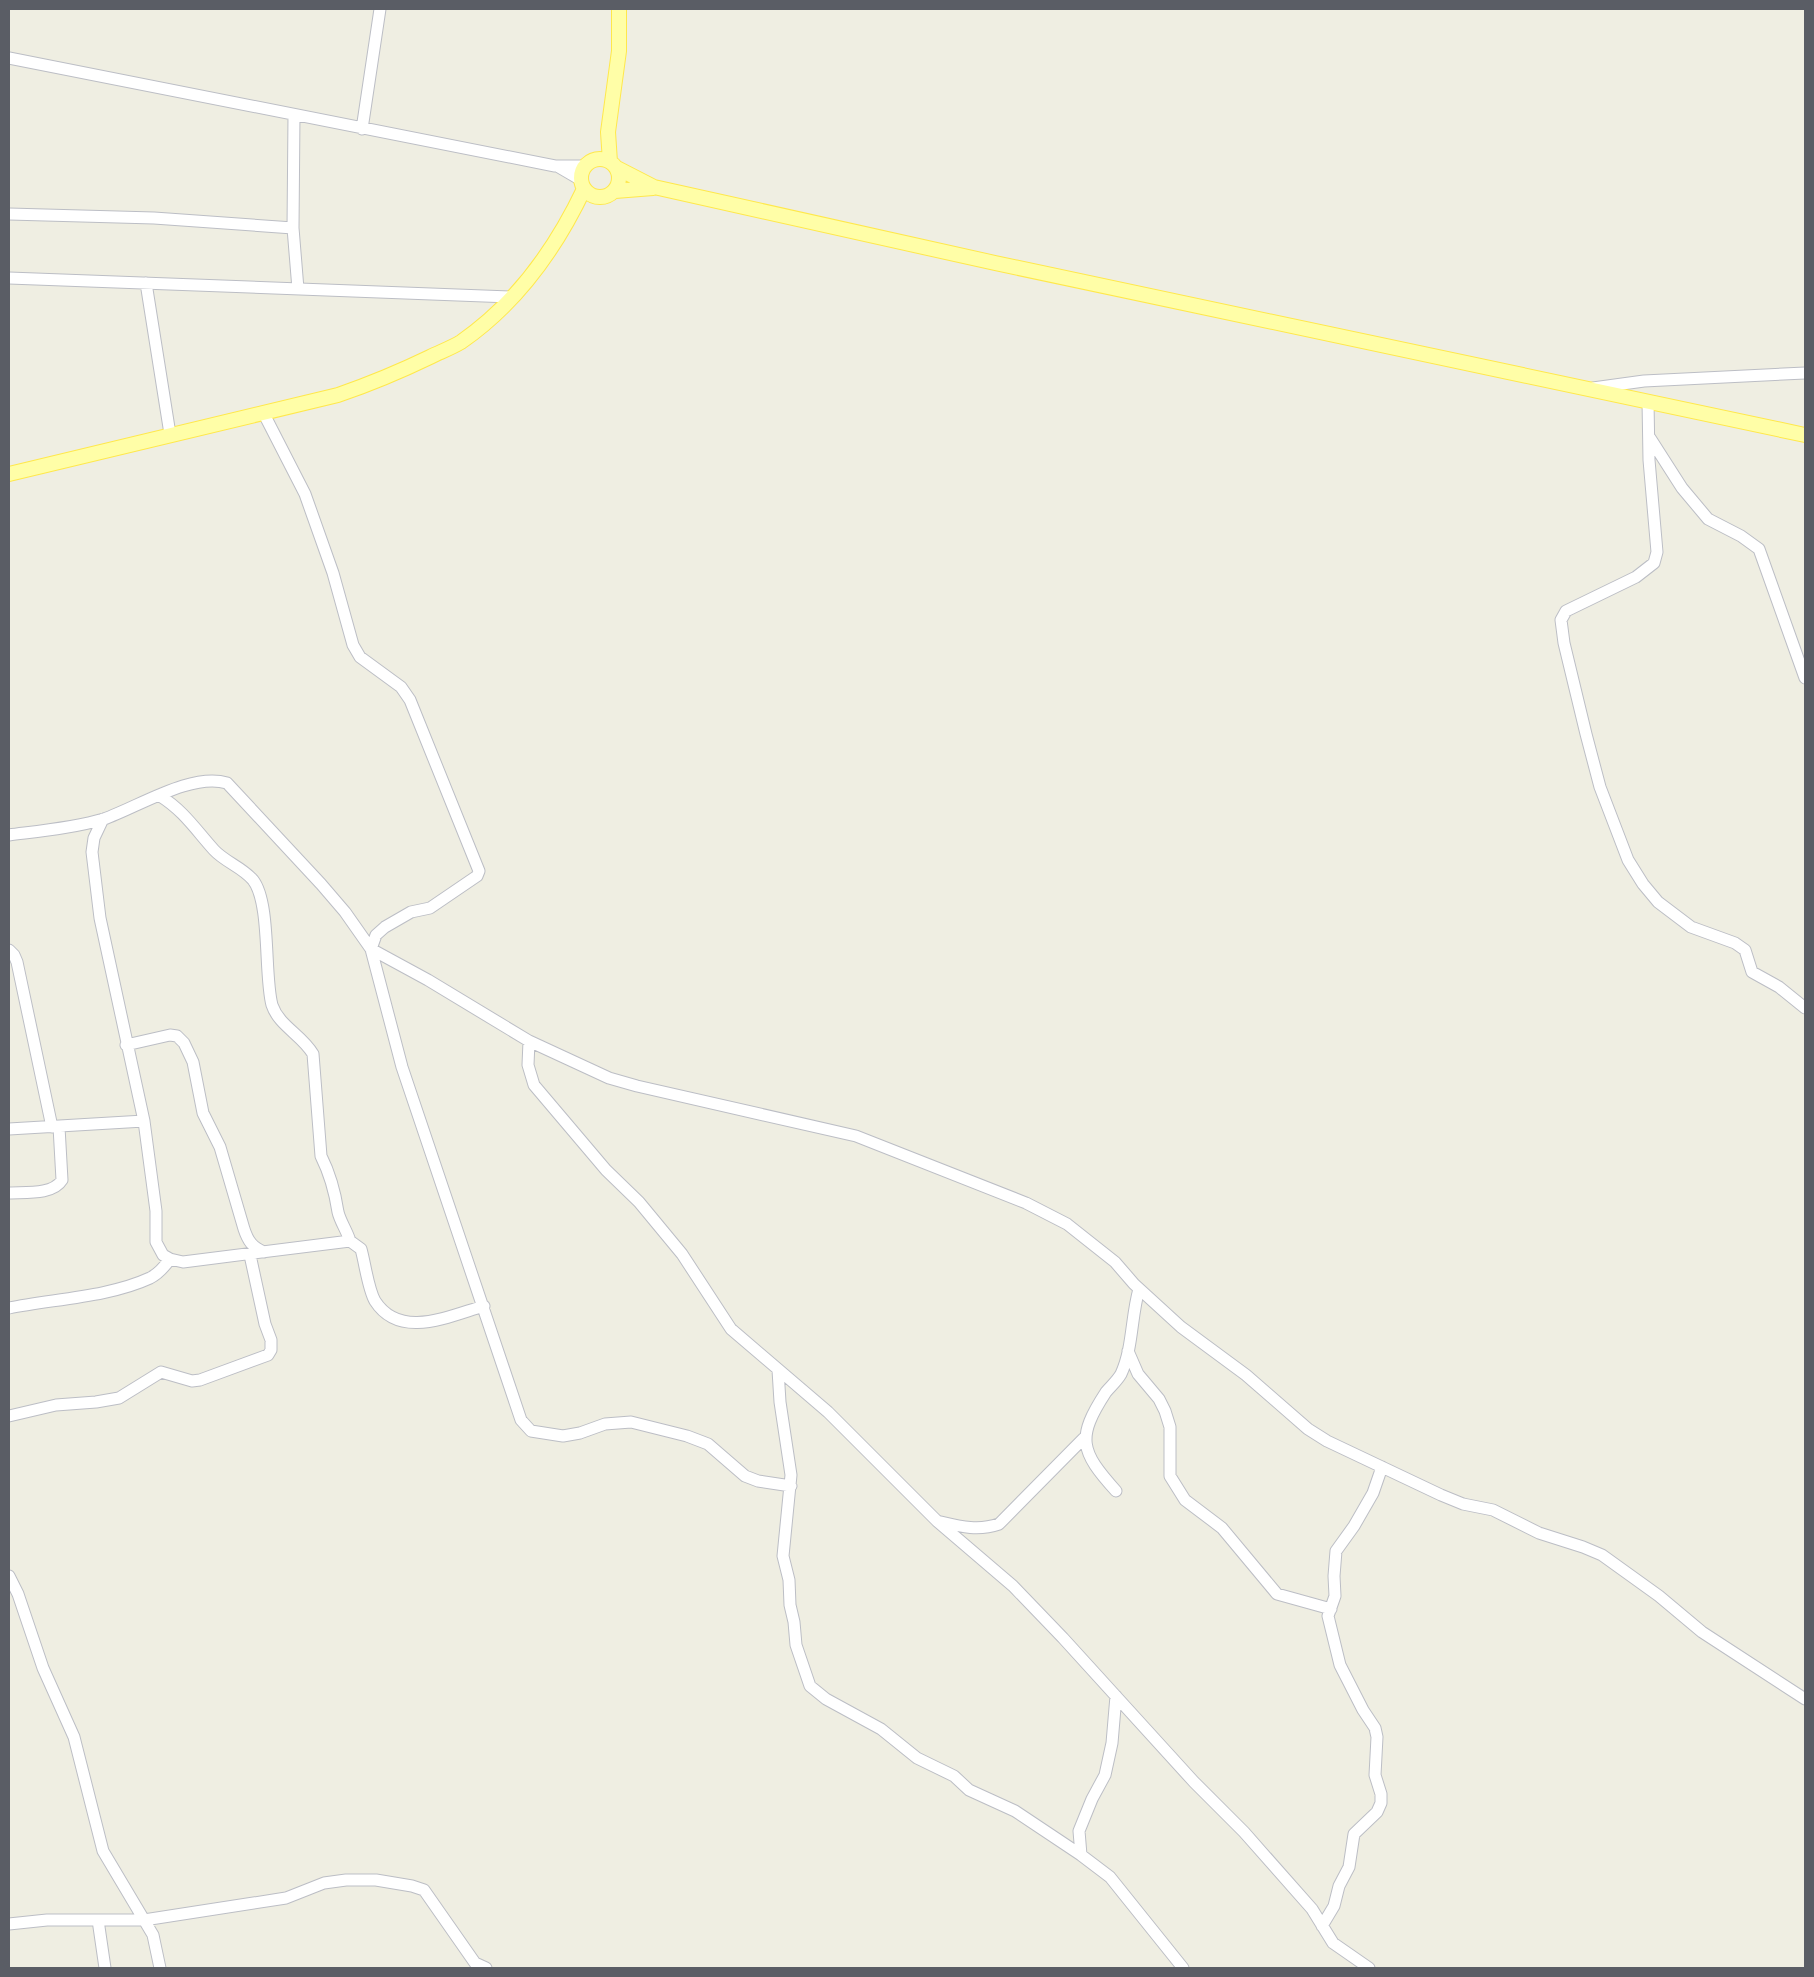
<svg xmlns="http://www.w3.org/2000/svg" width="1814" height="1977" viewBox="0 0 1814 1977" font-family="Signika,sans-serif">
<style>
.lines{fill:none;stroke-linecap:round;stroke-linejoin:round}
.minor-casing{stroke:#bcbec5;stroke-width:13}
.major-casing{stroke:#ffe84b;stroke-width:16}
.minor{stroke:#fff;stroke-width:11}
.major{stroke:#fffea7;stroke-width:14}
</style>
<rect width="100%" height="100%" fill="#efeee2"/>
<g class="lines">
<g class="minor-casing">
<path id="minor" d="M9,58L555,166H586
M294,115L293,228L298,289
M362,129L380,9
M557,166L581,180
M9,214L154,218L293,228
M9,278L513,297
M146,283L170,434
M1593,388L1644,381L1805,373
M1648,401L1649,460L1657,552L1654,563L1636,577L1566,611L1561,620L1564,643L1586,734L1600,787L1628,860L1643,884L1658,902L1691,927L1735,943L1745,950L1752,972L1779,987L1805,1008
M264,414L305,494L333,573L353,645L360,657L401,687L410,700L479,871L477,876L430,908L411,912L385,927L376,935L371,949L402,1067L521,1420L531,1431L563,1436L580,1433L605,1424L631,1422L687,1436L708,1444L745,1476L758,1481L791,1486
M1650,438L1682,488L1708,519L1741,536L1759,549L1805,678
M160,796C183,810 196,830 214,850C225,862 242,867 253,880C271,903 264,976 272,1005C279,1026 302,1035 313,1054L321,1156C330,1174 335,1192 338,1212C340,1221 347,1231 350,1241
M103,819L94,838L92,852L100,918L144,1121L156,1211V1242L163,1255L170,1259L183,1262L350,1241L361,1249C365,1263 368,1289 375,1301C400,1340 449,1316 484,1306
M9,835C40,831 73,828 104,819C138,807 192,772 227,783L321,884L345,912L371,949L428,980L529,1041L609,1078L637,1086L856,1136L1026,1203L1067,1224L1115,1262L1134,1284L1181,1327L1246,1375L1308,1429L1327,1441L1441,1495L1463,1504L1493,1510L1539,1533L1583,1547L1602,1555L1659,1596L1702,1632L1805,1699
M9,950L14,955L17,962L52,1127
M529,1041L528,1065L534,1085L606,1170L639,1202L682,1254L731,1329L828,1412L937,1521L1013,1586L1063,1638L1194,1782L1244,1832L1312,1909L1333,1943L1369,1968
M126,1045L170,1035L177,1036L184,1043L193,1062L203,1113L220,1147L244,1229C248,1241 252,1247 264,1252
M9,1129L144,1121
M9,1193C25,1192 53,1195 62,1180L59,1127
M9,1308C53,1299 109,1297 150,1278C158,1274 165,1266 170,1259
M1128,1351L1138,1374L1159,1399L1165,1411L1170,1427V1476L1185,1500L1222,1528L1277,1594L1331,1609
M778,1370L780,1402L791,1475L783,1556L789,1580L790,1605L794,1622L796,1645L810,1686L826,1699L881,1729L917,1758L954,1776L969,1790L1015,1811L1081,1855L1110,1877L1183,1968
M9,1416L56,1405L96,1402L119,1398L161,1372L192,1381L200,1380L268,1355L271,1350V1340L265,1324L250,1255
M1116,1491C1080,1451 1076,1438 1106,1392C1111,1386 1117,1381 1121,1374C1133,1348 1131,1317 1139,1289
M941,1522C962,1527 979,1531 999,1524L1084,1438
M9,1576L18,1594L43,1668L74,1737L103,1851L153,1935L160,1968
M1081,1855L1079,1831L1092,1799L1105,1775L1112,1743L1116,1696
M98,1920L105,1968
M9,1924L47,1920H144L286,1898L324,1883L346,1880H376L412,1886L424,1890L475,1963L486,1968
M1322,1926L1334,1906L1339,1886L1349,1867L1354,1834L1377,1812L1381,1803V1794L1375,1775L1377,1737L1375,1728L1363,1710L1340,1665L1328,1616L1335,1596L1334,1576L1336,1551L1354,1526L1373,1493L1382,1467"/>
</g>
<g class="major-casing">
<path id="major" d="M581 178a19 19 0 1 1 38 0a19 19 0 1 1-38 0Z
M610,162L608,132L619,51V9
M617,168L654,187L995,263L1805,435
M615,191L653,188
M9,474L338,395C370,384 399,372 430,357C440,352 451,348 461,342C516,304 556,248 584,189"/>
</g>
<use href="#minor" class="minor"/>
<use href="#major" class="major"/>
</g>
<rect width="1814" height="1977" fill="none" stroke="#5a5d65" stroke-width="20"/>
</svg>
